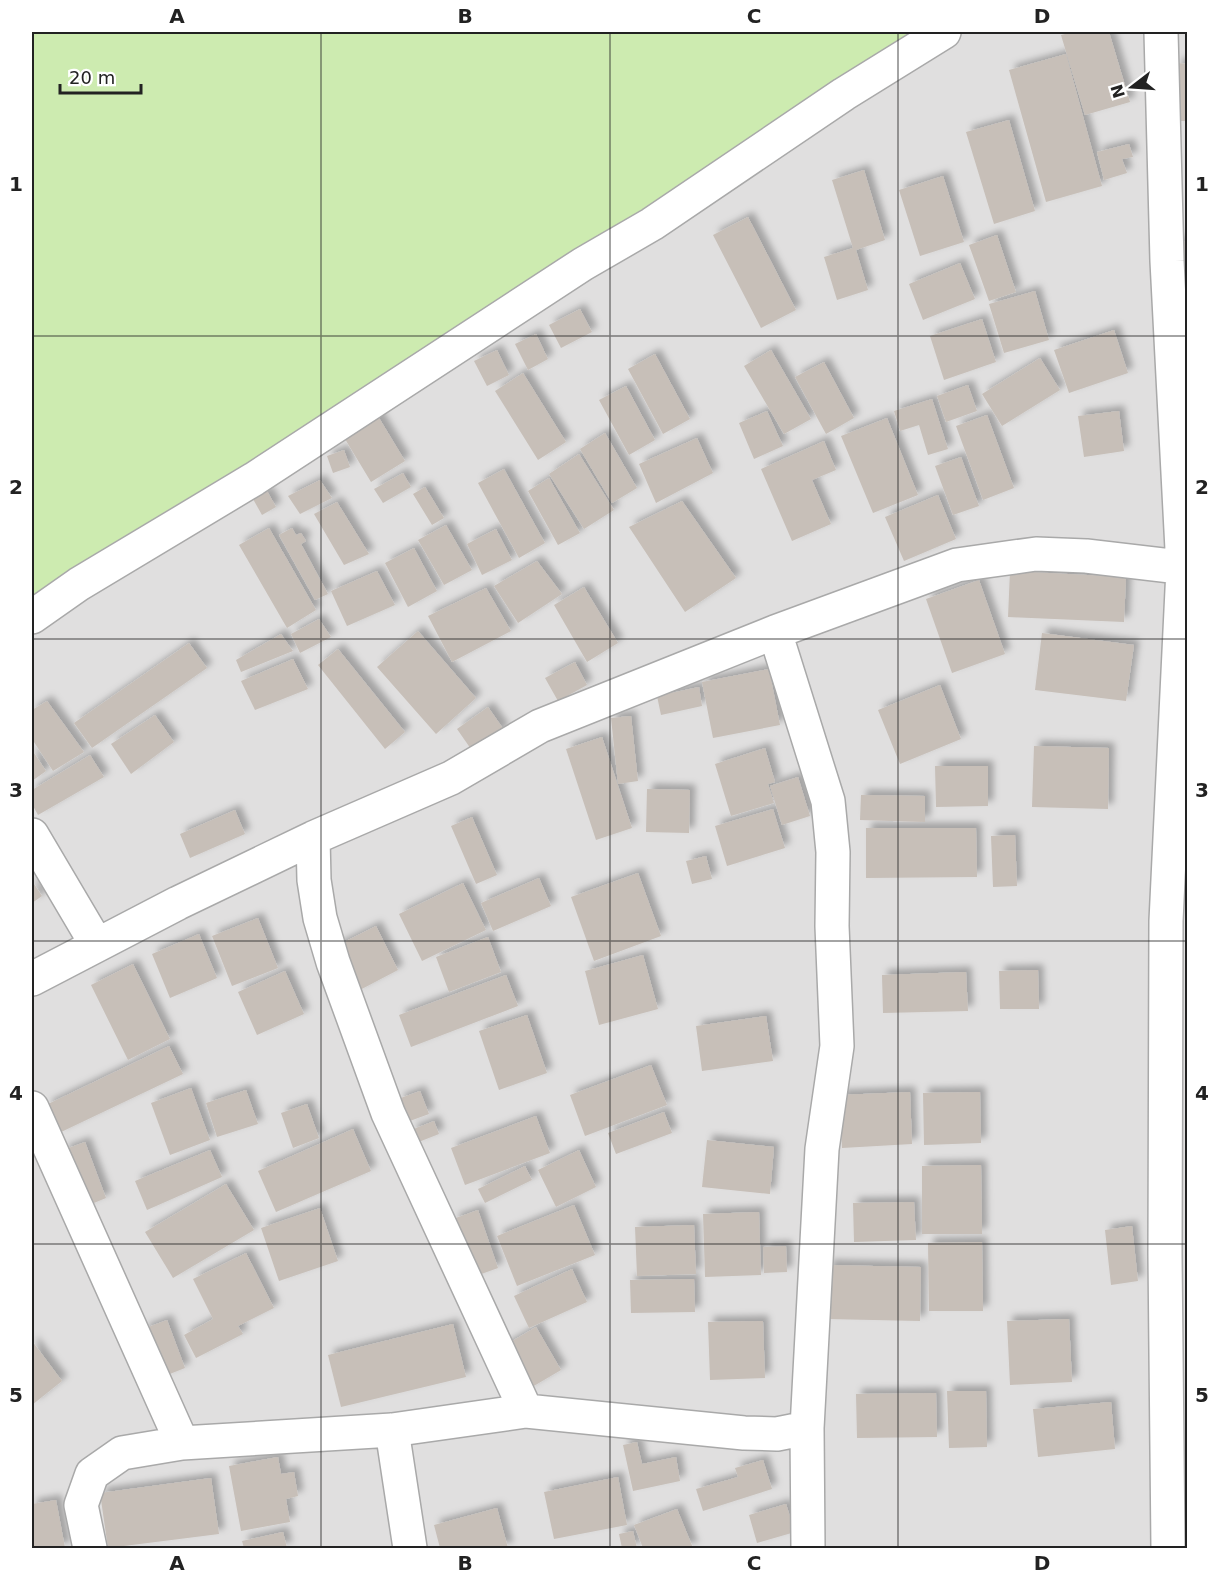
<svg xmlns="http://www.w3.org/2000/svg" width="1219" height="1580" viewBox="0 0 1219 1580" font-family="'DejaVu Sans',sans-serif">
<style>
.residential{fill:#e0dfdf}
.grass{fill:#cdebb0}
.building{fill:#c7bfb8;filter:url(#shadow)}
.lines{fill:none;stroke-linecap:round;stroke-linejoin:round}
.minor-casing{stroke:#a9a9a9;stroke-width:36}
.minor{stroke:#fff;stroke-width:33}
.grid{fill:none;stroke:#222;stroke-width:1.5;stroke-opacity:0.55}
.neatline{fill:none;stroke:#222;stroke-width:2}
.grid-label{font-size:20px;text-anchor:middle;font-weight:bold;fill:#222}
</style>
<defs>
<filter id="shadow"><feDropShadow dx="5.5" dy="-5.5" stdDeviation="3" flood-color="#0004"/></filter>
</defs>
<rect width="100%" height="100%" fill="#f2efe9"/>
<path class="residential" d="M921,32H1187V1548H32V605Z"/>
<path class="grass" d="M32,32H921L32,605Z"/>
<path class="building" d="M1073,32H1109L1130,102L1085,115L1061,35Z
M1066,54L1102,186L1046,202L1009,70Z
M1177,63L1188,64V121H1175Z
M1009,120L1035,211L994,224L966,132Z
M1129,144L1133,157L1122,159L1127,173L1104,180L1097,152Z
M864,170L885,240L856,250L868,290L837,300L824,257L853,248L832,180Z
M943,176L964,242L920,256L899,190Z
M748,217L796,310L761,328L713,235Z
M997,235L1016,292L989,301L969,245Z
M1188,241V258L1179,260L1175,243Z
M960,263L975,299L923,320L909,284Z
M1035,291L1049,340L1004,353L989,304Z
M580,309L592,332L561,348L549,325Z
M982,319L996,362L944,380L930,336Z
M1114,330L1128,373L1069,393L1054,350Z
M536,334L548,359L528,370L515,344Z
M497,350L509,375L487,386L474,361Z
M771,350L811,419L784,434L744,366Z
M655,354L690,419L663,434L628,369Z
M1040,358L1060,390L1002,426L982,394Z
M824,362L854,418L826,434L795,377Z
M523,373L566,442L538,460L495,391Z
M968,385L977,411L946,422L937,396Z
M626,386L655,440L629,455L599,400Z
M932,399L948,449L928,455L919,425L900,431L894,411Z
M767,411L783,446L754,459L739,423Z
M1119,411L1124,451L1084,457L1078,416Z
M376,413L405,461L371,482L342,434Z
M987,415L1014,488L983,500L956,426Z
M887,418L918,495L873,513L841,436Z
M605,433L637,488L612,503L580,449Z
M697,438L713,473L656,503L639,464Z
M824,441L836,470L812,480L831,524L792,541L761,469Z
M344,450L350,467L333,473L327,456Z
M579,454L614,510L584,529L549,474Z
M961,457L979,506L953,515L935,466Z
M504,469L545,543L519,558L478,483Z
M403,473L411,487L383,503L374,489Z
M549,478L580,533L558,545L528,491Z
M320,480L332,498L300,514L288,496Z
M425,487L444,518L432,525L413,494Z
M267,491L276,507L262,515L253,499Z
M938,495L956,539L904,561L885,517Z
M682,501L736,578L685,612L629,527Z
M337,502L369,554L344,565L314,514Z
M446,525L472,570L444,585L418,540Z
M269,528L316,610L287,628L239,545Z
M292,528L296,535L301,533L306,541L301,544L328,594L315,600L279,535Z
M496,529L512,560L482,575L467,544Z
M414,548L437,591L408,607L385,563Z
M537,561L562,594L518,623L494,586Z
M377,571L395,605L347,626L331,591Z
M1010,571L1126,577L1124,622L1008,617Z
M979,580L1005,654L952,673L926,599Z
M584,587L618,643L587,662L554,605Z
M486,588L511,631L452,662L428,616Z
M319,619L331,637L300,653L291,634Z
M418,631L476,698L436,734L377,667Z
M1042,633L1134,645L1126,701L1035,690Z
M281,634L293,651L241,672L236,660Z
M189,643L207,668L92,748L74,723Z
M338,649L405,732L385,749L318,665Z
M293,659L308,689L255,710L241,681Z
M575,662L587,685L558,701L545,678Z
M769,669L780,725L713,738L702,682Z
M940,685L961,739L900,764L878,710Z
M699,687L702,706L661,715L657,696Z
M47,701L84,752L53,771L32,739V710Z
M488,707L504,730L473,752L457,729Z
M155,715L174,742L131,774L111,744Z
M631,716L638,781L618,784L611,718Z
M602,737L632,828L596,840L566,749Z
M1034,746L1109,748L1108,809L1032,807Z
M765,748L775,782L768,784L774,803L731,816L715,764Z
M32,750L46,771L32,781Z
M90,755L104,777L38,815L32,804V790Z
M935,766H988V806L936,807Z
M798,777L810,816L782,825L770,786Z
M647,789L690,790L689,833L646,832Z
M861,795L925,796V822L860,820Z
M773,809L785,848L727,866L715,826Z
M235,810L245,834L190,858L180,834Z
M472,817L497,875L476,884L451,826Z
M866,828H976L977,877L866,878Z
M1015,835L1017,886L993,887L991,836Z
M706,856L712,879L692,884L686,861Z
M638,873L661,936L594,961L571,897Z
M539,878L551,906L493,931L481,903Z
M32,881L42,896L32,903Z
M463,883L486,930L422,961L399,914Z
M258,918L278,968L232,986L212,936Z
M376,926L398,970L356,992L334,947Z
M199,934L217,978L170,998L152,954Z
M488,937L501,972L449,992L436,957Z
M643,955L658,1009L599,1025L585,971Z
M133,964L170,1039L128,1060L91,985Z
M1038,970L1039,1009H1000L999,971Z
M285,971L304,1014L257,1035L238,992Z
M966,972L968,1011L883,1013L882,975Z
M506,975L518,1006L411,1047L399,1015Z
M527,1015L547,1073L499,1090L479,1031Z
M766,1016L773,1061L702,1071L696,1026Z
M169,1046L183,1074L59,1133L46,1105Z
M651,1065L667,1105L585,1136L570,1095Z
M191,1088L210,1140L170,1155L151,1103Z
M246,1090L258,1124L217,1137L206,1103Z
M420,1091L429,1114L407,1122L398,1099Z
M910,1092L912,1144L842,1148L839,1095Z
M980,1092L981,1143L924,1145L923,1093Z
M307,1104L319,1138L293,1148L281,1113Z
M664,1112L672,1133L616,1154L608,1133Z
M536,1116L550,1153L465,1185L451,1148Z
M434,1121L439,1134L416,1143L411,1130Z
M353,1129L371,1171L276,1212L258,1171Z
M707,1140L774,1147L770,1194L702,1187Z
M85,1142L106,1198L84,1207L63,1150Z
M210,1150L222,1177L147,1210L135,1181Z
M579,1150L596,1187L556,1207L538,1170Z
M981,1165L982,1234H922V1166Z
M525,1166L532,1180L485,1203L478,1189Z
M226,1184L254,1230L173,1278L145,1232Z
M914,1202L916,1240L854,1242L853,1203Z
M574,1205L595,1255L517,1286L497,1236Z
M320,1208L338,1261L279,1281L261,1228Z
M478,1210L498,1268L473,1277L453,1219Z
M759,1212L761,1275L705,1277L703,1214Z
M694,1225L696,1274L637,1276L635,1227Z
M1132,1226L1138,1281L1111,1285L1105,1230Z
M982,1242L983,1311H929L928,1243Z
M786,1246L787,1272L764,1273L763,1247Z
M246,1253L274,1308L238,1326L243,1334L196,1358L184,1335L213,1319L193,1279Z
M827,1265L921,1267L920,1321L827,1319Z
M572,1269L587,1302L529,1328L514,1296Z
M694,1279L695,1312L631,1313L630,1280Z
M1069,1319L1072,1382L1010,1385L1007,1321Z
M167,1320L185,1368L162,1377L143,1329Z
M763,1321L765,1378L710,1380L708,1322Z
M453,1324L466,1377L341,1407L328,1355Z
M536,1327L561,1370L527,1390L502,1347Z
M32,1341L62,1381L32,1405Z
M947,1391H986L987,1447L949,1448Z
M936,1393L937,1437L857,1438L856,1394Z
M1111,1402L1115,1449L1038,1457L1033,1409Z
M637,1442L642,1464L676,1457L680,1481L633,1491L623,1445Z
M278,1457L281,1474L294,1472L298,1496L286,1499L290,1522L241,1531L229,1466Z
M763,1460L772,1489L703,1511L696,1489L738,1477L735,1468Z
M618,1477L627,1525L554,1539L544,1492Z
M211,1478L219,1534L108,1548L100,1493Z
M56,1500L65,1548H32V1504Z
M786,1504L795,1532L757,1543L749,1515Z
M497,1508L508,1548H440L434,1525Z
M677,1509L693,1548H643L634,1525Z
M633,1531L637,1548H622L619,1534Z
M283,1532L287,1548H244L242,1541Z"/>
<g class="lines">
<g class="minor-casing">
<path id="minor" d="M1161,32L1167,261L1183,569L1166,921L1165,1254L1168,1548
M32,617L79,584L254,479L583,264L652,224L844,94L944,32
M32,835L97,945
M313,838L314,880L320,918L333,962L388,1113L526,1411
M32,979L178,903L313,838L451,778L540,726L775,632L957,565L1036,554L1086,556L1188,568
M32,1108L182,1443
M807,1428L808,1548
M392,1430L410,1548
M90,1548L81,1505L92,1474L122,1453L182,1443L392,1430L526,1411L744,1433L777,1434L807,1428L822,1149L837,1046L832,926L833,852L828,801L775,632"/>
</g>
<use href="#minor" class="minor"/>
</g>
<path class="grid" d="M321,32V1548M610,32V1548M898,32V1548M32,336H1188M32,639H1188M32,941H1188M32,1244H1188"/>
<rect width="1219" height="1580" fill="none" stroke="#ffffff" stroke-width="66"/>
<g transform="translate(1132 87) rotate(253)" stroke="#ffffff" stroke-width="4.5" paint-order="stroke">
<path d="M0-4.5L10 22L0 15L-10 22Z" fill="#222222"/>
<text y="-9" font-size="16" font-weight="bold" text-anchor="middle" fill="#222222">N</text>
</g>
<path d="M60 84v9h81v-9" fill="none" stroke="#222222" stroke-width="3"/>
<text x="69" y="84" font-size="18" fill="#222222" stroke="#ffffff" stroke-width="4.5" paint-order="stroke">20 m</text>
<rect x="33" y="33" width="1153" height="1514" class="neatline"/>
<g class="grid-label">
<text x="177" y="23">A</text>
<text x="465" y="23">B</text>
<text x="754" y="23">C</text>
<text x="1042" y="23">D</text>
<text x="16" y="191">1</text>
<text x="1202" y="191">1</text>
<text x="16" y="494">2</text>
<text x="1202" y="494">2</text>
<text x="16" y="797">3</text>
<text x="1202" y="797">3</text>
<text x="16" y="1100">4</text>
<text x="1202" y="1100">4</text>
<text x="16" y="1402">5</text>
<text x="1202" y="1402">5</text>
<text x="177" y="1570">A</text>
<text x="465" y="1570">B</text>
<text x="754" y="1570">C</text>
<text x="1042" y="1570">D</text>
</g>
</svg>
